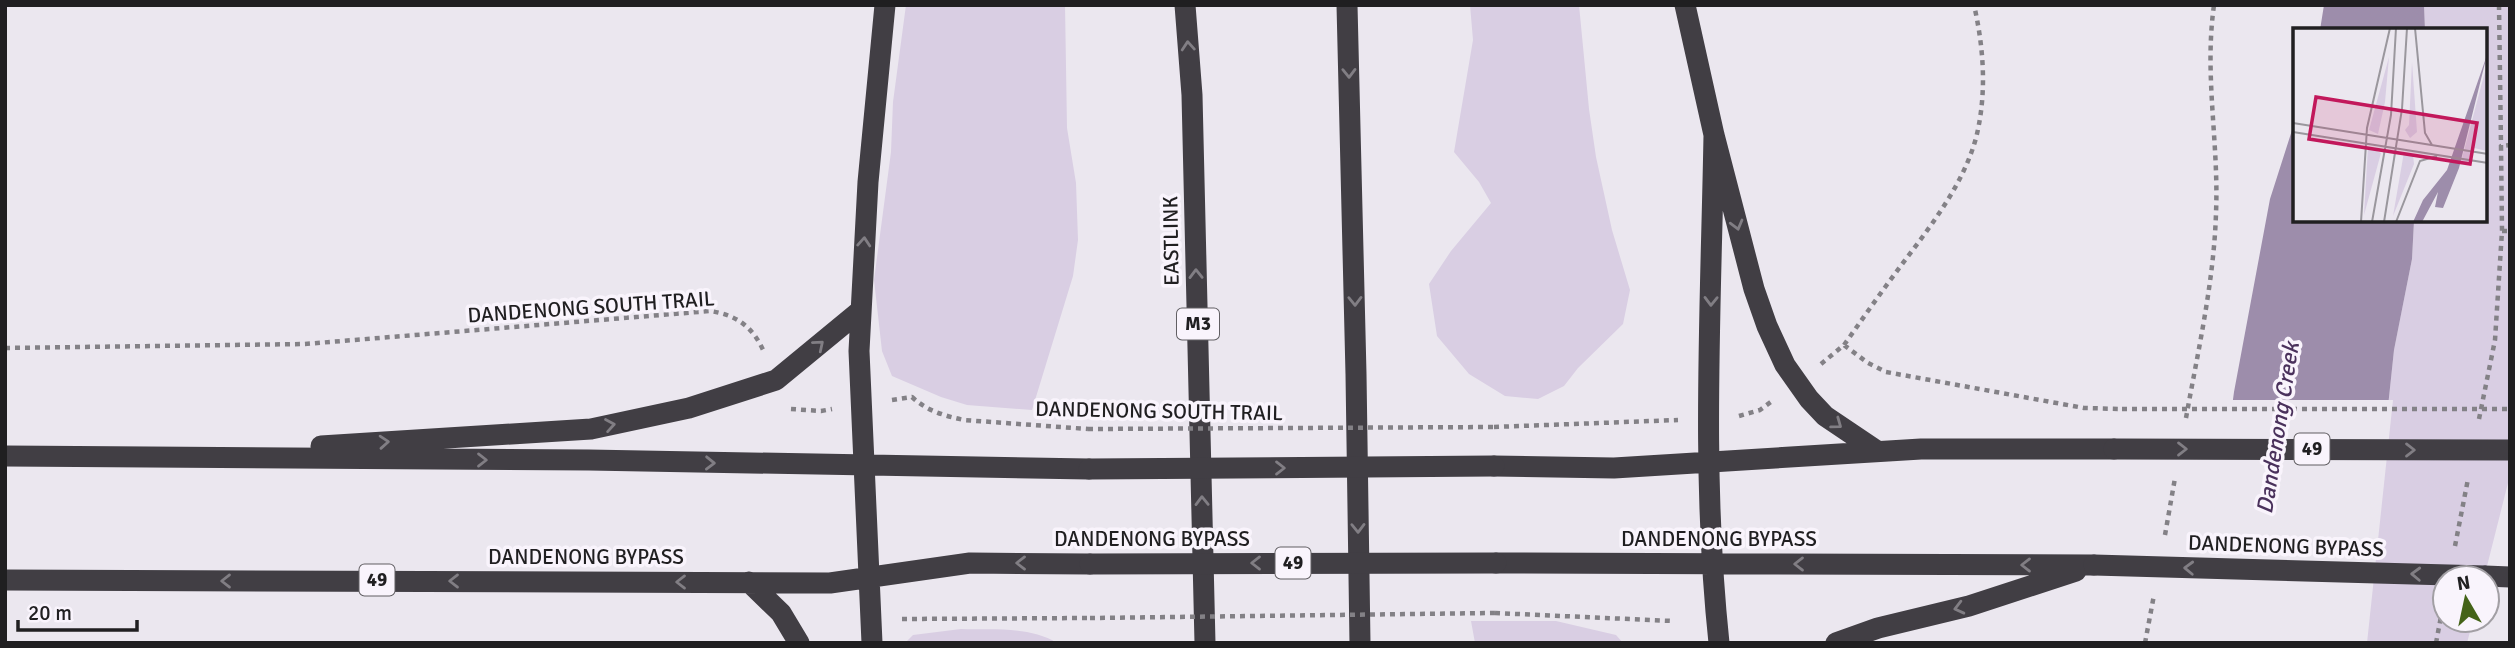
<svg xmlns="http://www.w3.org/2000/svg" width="2515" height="648" viewBox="0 0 2515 648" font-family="Signika,sans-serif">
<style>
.green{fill:#d9cee3}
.water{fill:#9d8dab}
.pier{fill:#ebe7ef}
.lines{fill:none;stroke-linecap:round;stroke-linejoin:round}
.path{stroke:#838186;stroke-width:4.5;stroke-dasharray:5 5;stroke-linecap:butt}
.highway{stroke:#413e44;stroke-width:21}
.path-bridge{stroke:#838186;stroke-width:4.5;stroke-dasharray:5 5;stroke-linecap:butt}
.highway-bridge{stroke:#413e44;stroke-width:21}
.oneway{stroke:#817e84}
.labels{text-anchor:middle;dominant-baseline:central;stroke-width:7;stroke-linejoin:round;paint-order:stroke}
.shield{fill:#f9f4fc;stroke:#615f63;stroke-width:2}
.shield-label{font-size:19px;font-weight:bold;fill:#201f21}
.street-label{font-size:21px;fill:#201f21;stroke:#f9f4fc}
.water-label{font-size:23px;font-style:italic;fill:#4a315c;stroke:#f9f4fc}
.inset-road{fill:none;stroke:#9a979d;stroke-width:2}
.view{fill:#c2185b;fill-opacity:0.15;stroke:#c2185b;stroke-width:3.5}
.inset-edge{fill:none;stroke:#201f21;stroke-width:3.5}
</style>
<rect width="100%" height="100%" fill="#ebe7ef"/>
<path class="green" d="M906,5H1065L1067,128L1076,183L1078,240L1073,276L1032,410L967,405L941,397L892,376L882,351L874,280L891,152L893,102Z
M1470,5H1579L1589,109L1596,157L1612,230L1630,290L1623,324L1578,368L1564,386L1538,399L1505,396L1469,374L1437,336L1429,284L1451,251L1491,203L1479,182L1454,152L1473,40Z
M2424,5H2510V475L2484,578H2445V620H2473L2467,643H2363L2394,350L2412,259L2414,221L2485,220V30H2425Z
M1471,621H1556L1616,635L1623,643H1475Z
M961,629C991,630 1030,626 1057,643H905L913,635Z"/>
<path class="water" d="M2324,5H2424L2425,30H2320Z
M2294,124V220L2414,221L2412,259L2394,350L2363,643H2200L2234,392L2270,199Z"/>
<path class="pier" d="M2229,400H2393L2367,643H2197Z"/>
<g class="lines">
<path class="path" d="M2499,5L2501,146
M2502,231H2510
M1844,345C1861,321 1877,298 1894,275C1925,233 1962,189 1976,138C1987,94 1984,49 1974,5
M5,348L305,344L710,311C737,315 753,327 764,352
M1821,364L1844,345L1868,363L1886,372L2084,408L2122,409
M892,400L912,397C927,411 945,416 964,420L1088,429
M791,409L821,411L832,409
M1739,416L1760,410L1772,401
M2186,418C2198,351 2214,281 2216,213C2219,143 2204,75 2214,5
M2479,419L2495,340L2502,231L2501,146L2510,145
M1494,427L1678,420
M2165,535L2175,478
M2455,546L2468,479
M1495,613L1673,621
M902,619L1090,618
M2145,643L2154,595
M2436,643L2443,606"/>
<path class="highway" d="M1185,5L1192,95L1205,643
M1347,5L1356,374L1360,643
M1685,5L1714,135L1754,289L1767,326L1785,365L1809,399L1825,416L1877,451
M1714,135C1711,304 1701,474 1719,643
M321,446L591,429L689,408L776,380L861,310
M5,456L589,460L1089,469
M1494,466L1614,468L1921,449H2114
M1496,563L2094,565
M2485,576L2510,577
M5,580L830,583L970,563L1090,564
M749,582L781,613L799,643
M872,643L859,351L868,182L885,5
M1836,643L1878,628L1969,606L2076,571"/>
<path class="path-bridge" d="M2122,409H2510
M1088,429L1494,427
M1090,618L1495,613"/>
<path class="highway-bridge" d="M2114,449L2510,450
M1089,469L1494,466
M1090,564L1496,563
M2094,565L2485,576"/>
</g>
<defs><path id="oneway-chevron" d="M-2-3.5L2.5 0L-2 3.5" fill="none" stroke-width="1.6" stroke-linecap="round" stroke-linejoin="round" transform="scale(1.75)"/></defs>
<g class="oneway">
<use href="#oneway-chevron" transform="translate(1188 46) rotate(-94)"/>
<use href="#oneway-chevron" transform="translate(1349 73) rotate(89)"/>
<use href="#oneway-chevron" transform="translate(1737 225) rotate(75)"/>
<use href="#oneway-chevron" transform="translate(864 242) rotate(-86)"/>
<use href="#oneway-chevron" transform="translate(1196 274) rotate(-91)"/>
<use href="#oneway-chevron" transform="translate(1355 301) rotate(89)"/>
<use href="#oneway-chevron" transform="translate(1711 301) rotate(91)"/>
<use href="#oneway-chevron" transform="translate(819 345) rotate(-40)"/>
<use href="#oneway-chevron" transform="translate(1837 424) rotate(36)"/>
<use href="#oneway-chevron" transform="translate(610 425) rotate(-10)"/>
<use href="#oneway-chevron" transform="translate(384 442) rotate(-4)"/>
<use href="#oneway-chevron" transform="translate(2182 449)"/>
<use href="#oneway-chevron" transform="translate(2410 450)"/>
<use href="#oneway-chevron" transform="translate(482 460)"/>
<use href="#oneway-chevron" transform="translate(710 463) rotate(1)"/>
<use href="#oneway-chevron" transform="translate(1280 468)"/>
<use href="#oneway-chevron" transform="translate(1202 501) rotate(-91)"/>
<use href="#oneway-chevron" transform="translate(1358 528) rotate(89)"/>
<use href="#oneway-chevron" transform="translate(1021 563) rotate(-180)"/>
<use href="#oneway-chevron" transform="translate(1256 563) rotate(180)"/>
<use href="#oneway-chevron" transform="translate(1799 564) rotate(-180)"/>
<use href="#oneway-chevron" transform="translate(2026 565) rotate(-180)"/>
<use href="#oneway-chevron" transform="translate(2189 568) rotate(-178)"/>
<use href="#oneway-chevron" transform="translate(2416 574) rotate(-178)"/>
<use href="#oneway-chevron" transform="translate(226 581) rotate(180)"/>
<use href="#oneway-chevron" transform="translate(454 581) rotate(-180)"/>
<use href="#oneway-chevron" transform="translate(681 582) rotate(180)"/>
<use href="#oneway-chevron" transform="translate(1959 608) rotate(166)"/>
</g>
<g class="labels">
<g class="shield">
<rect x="1177" y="308.5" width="42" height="31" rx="5"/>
<rect x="2294.5" y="433.5" width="35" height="31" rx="5"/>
<rect x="1275.5" y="547.5" width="35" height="31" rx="5"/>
<rect x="359.5" y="564.5" width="35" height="31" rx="5"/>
</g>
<g class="shield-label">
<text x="1198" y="324">M3</text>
<text x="2312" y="449">49</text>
<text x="1293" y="563">49</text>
<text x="377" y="580">49</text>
</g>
<g class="street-label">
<text transform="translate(1171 241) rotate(-91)">EASTLINK</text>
<text transform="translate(591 307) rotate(-4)">DANDENONG SOUTH TRAIL</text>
<text transform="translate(1159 411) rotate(1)">DANDENONG SOUTH TRAIL</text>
<text x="1152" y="539">DANDENONG BYPASS</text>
<text x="1719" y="539">DANDENONG BYPASS</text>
<text transform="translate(2286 546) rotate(2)">DANDENONG BYPASS</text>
<text x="586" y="557">DANDENONG BYPASS</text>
</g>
<g class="water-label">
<text transform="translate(2278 428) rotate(-81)">Dandenong Creek</text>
</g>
</g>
<g transform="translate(2293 28)">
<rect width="194" height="194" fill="#ebe7ef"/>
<path d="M96,29L92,74L85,106L76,102ZM119,34L124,104L117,110L112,102L116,97ZM194,36V123L181,120L174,135L168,134ZM75,119L88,125L71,187ZM111,124L120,126L121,136L100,188Z" fill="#d9cee3"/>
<path d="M194,27L166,140L150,180L142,179L145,164L129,194H120L130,172L154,142Z" fill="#9d8dab"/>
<path class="inset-road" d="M122,0L132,105L139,117M0,95L195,126M0,104L195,135M68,194L74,100L97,0M79,194L98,87L103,0M91,194L109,81L114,0M103,194L127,133L144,128"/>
<path class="view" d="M23,69L184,95L177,136L16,111Z"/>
<rect width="194" height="194" class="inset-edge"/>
</g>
<rect width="2515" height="648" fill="none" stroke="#201f21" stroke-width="14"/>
<g transform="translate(2466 599) rotate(351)"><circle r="33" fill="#f9f4fc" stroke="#a29fa4" stroke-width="2"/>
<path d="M0-5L12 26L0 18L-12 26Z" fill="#446318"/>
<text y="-10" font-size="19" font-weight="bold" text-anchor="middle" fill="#201f21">N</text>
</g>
<path d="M18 620v10h119v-10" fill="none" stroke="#201f21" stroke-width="3.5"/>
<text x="28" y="620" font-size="21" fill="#201f21" stroke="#f9f4fc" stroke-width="5" paint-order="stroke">20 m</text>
</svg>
